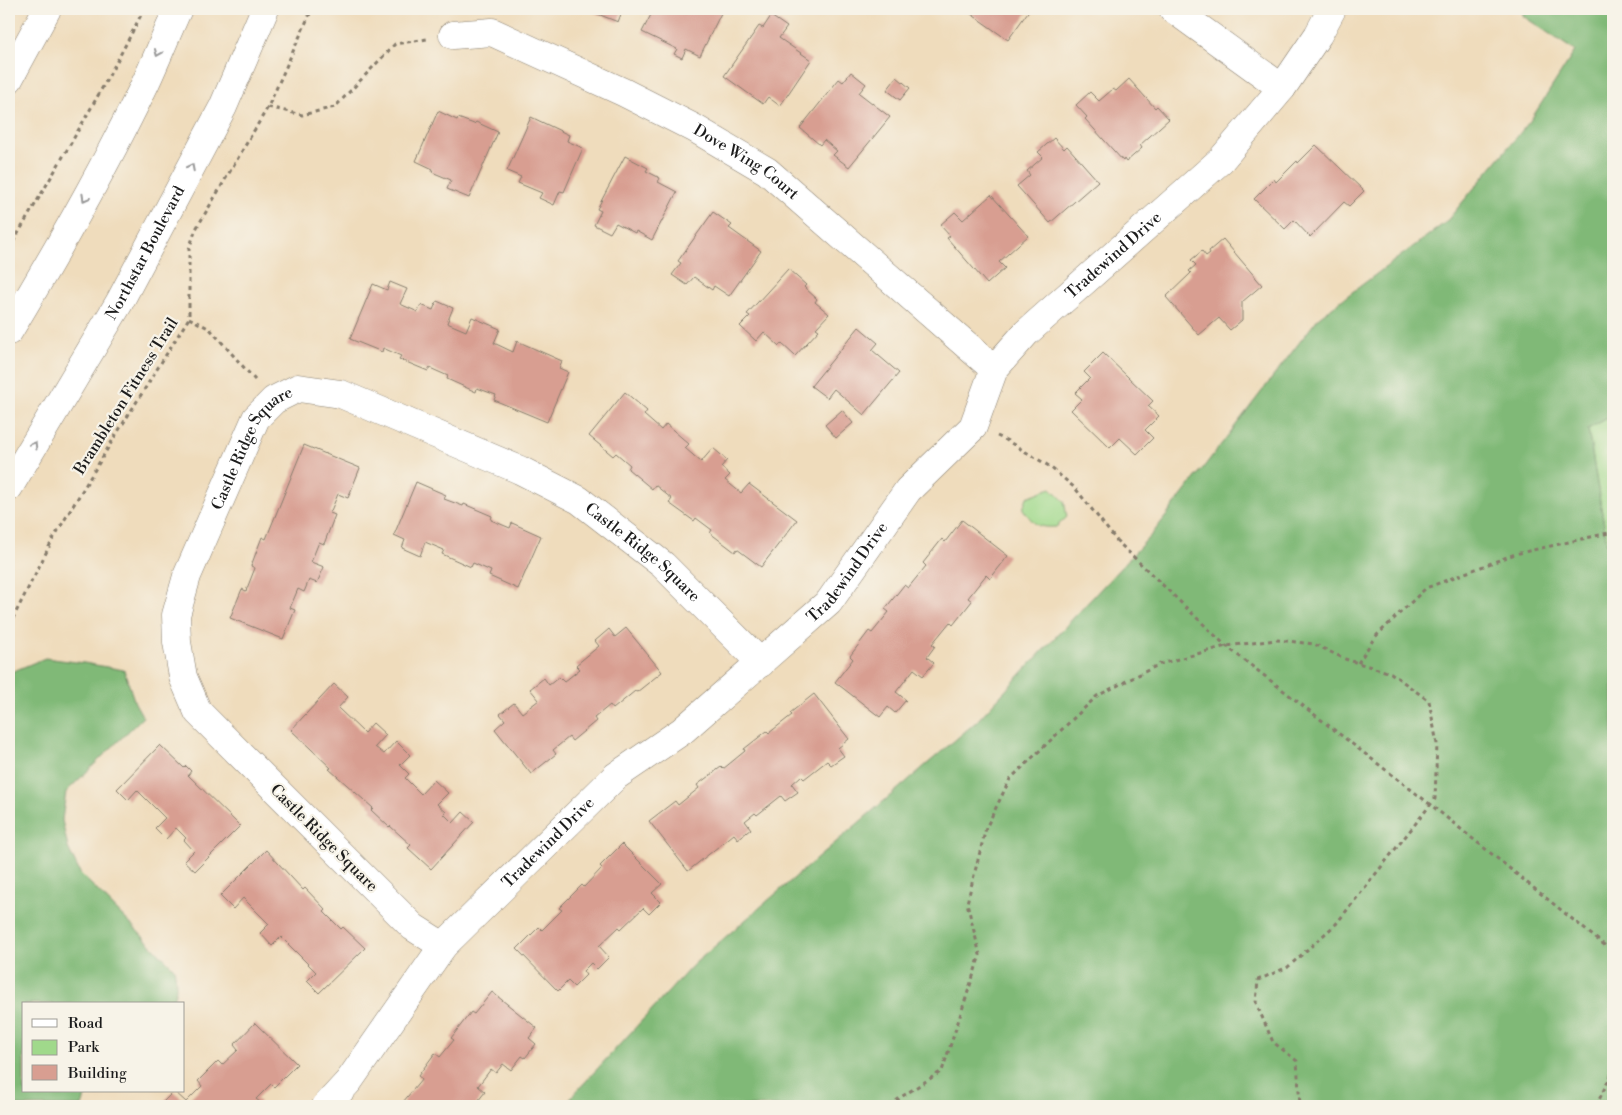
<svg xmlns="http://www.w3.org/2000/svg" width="1622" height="1115" viewBox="0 0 1622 1115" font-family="'Libre Bodoni',serif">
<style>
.green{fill:#a0d98b;stroke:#5e7a54}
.forest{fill:#80b977;stroke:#4e6a4a}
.building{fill:#d89e91}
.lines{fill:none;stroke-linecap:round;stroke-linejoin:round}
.minor-casing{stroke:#867c6c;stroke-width:29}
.major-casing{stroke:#867c6c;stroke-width:29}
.path{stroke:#867c6c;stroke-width:3;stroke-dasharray:4 4;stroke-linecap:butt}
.minor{stroke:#fff;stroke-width:28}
.major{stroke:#fff;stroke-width:28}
.oneway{stroke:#999}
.labels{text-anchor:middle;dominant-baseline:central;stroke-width:4.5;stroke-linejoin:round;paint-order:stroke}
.street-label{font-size:16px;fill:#1c1c1c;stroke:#f7f3e8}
</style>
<rect width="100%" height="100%" fill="#f7f3e8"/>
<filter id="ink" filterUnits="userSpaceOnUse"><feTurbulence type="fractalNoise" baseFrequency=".02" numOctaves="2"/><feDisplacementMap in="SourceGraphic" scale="10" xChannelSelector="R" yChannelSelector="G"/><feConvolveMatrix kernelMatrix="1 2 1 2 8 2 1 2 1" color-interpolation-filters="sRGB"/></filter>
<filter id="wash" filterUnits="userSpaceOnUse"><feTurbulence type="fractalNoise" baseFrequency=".0096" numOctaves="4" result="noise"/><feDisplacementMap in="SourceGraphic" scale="20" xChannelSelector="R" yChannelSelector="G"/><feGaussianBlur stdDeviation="1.12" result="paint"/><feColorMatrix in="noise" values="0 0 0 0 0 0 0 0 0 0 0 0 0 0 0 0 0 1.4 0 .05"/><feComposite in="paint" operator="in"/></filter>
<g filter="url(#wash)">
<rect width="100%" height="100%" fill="#efdcbc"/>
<path class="green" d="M1613,415V580L1588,429Z
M1051,488L1064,501L1067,517L1056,527C1036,528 1035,525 1023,509L1027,497Z"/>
<path class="forest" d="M1522,9H1613V415L1588,429L1613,580V1106H563L694,964L976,722L1153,533L1319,317L1446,222L1530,121L1575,51L1523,16Z
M45,658L84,663L124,670L135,703L143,717L66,792L62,820L68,848L80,873L174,968C176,980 179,994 169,1004H24V1091H87L82,1106H9V673Z"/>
<g id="blocks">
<path class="building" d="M585,9H623L618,22Z
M654,9H723L700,56L686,49L682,58L674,54L677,49L642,32Z
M964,9H1030L1008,40Z
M771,16L787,27L779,38L811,60L780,106L768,97L763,104L724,76L759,26L763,28Z
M851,72L866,84L859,93L890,117L849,167L833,155L837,151L824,140L820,145L800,128L839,79L843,82Z
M897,77L910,88L900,100L887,90Z
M1129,79L1155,108L1157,106L1169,119L1140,145L1142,148L1126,162L1124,159L1123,161L1085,119L1087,117L1076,105L1090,92L1099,101L1113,89L1116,91Z
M438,111L457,120L458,118L474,124L476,122L498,132L469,198L447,189L451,180L432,172L433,169L416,161Z
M531,117L569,135L567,141L583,148L564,192L560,191L554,205L539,198L542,193L518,183L521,177L507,171Z
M1054,138L1064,149L1067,146L1098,181L1050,223L1017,186L1030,175L1027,171L1043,157L1038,152Z
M1316,145L1364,191L1349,206L1344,202L1310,237L1294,220L1285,229L1254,199L1274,179L1276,182L1297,161L1298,163Z
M625,156L648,168L646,171L660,178L658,182L677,192L652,240L636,231L635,233L616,223L610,233L594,225L601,211L597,209Z
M991,195L1028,236L999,262L1005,268L987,284L947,238L950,236L940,225L955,212L963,220Z
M713,212L732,225L729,228L761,251L729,296L714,286L712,290L694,277L687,285L672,275L681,263L678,261Z
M1223,239L1262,285L1242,302V320L1230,330L1219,318L1199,335L1166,297L1191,273L1189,271L1196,265L1191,260L1202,251L1206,256L1210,253L1209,251Z
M788,269L806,285L804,287L817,299L815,302L829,314L816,328L819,330L795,356L781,343L779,346L764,332L756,341L740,326L750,316L747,314Z
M390,282L407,289L400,304L418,312L421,305L433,310L437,301L453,308L447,323L466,331L472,317L500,329L494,343L513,352L517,341L562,361L559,368L568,372L547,422L494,400L496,395L477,388L476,392L447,379L448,376L430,368L428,371L399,359L401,356L383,348L382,352L350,339L373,284L387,290Z
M859,327L878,343L872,350L899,373L864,415L834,389L827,398L811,386Z
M1103,353L1153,401L1148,406L1159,416L1145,430L1153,438L1137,454L1120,438L1110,448L1071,410L1082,399L1075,393L1090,378L1084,372Z
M625,392L647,411L644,415L661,430L666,424L689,444L685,448L701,462L713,448L727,460L721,467L730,475L725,480L741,493L749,484L797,520L761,567L737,549L735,552L710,533L712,530L696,518L694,521L669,503L672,499L655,485L652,489L628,469L630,465L616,453L613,456L589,436Z
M842,410L853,423L836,438L825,425Z
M304,445L360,468L348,498L338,494L330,513L335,515L324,544L319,542L311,562L324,567L317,583L309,580L304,592L298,589L290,608L295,610L283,639L230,618L242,589L246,591L255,568L251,566L262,537L266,539Z
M416,482L446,495L444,499L463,506L464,504L492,516L491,520L510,528L512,523L541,536L518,589L489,576L491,571L473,563L471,567L442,554L444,550L425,542L420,556L402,548L405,540L394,535Z
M962,520L1008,556L990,579L986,575L968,598L972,601L953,625L950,622L932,644L935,646L927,657L934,663L923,676L914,669L896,692L906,700L895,713L888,707L880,717L835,682L853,659L850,656L869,631L872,633L889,612L885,609L904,585L908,588L926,566L923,563L942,539L945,542Z
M626,628L662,672L637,692L635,691L613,709L610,705L594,718L596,721L572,741L569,737L553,750L556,754L531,774L495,729L505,720L500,714L514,703L522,713L539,700L530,689L544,678L549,685L559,677L564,682L580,669L576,665L599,646L595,641L609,629L615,637Z
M334,684L348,697L338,708L364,733L373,723L386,735L375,747L384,754L396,741L410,755L400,765L409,774L405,778L421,794L434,780L448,793L437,804L446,812L444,814L453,823L463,812L474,822L431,869L408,848L411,845L390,826L389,827L371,810L373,808L329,769L331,768L291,730Z
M814,694L849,739L838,748L844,756L831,765L827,761L804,779L801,776L792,784L798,792L785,801L781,796L757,815L755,813L745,821L751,829L738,839L734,834L688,871L649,821L675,801L678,805L699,788L697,785L721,767L723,769L745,751L744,749L767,731L769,733L792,715L790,713Z
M160,745L184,768L186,766L191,771L188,775L240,826L195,871L184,861L194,851L184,840L186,838L176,828L166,839L155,828L165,818L137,790L128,800L117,789Z
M622,844L662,884L652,893L661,902L649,914L643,908L621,929L619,927L599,946L609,957L597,969L591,963L583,971L586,975L574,987L568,981L558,991L517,949L539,927L542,930L562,910L559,908L582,885L584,887L602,868L600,866Z
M266,850L303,890L305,888L326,910L324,912L341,929L343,927L365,948L319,993L307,981L316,972L281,937L272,946L260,933L269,924L243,898L233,909L220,896Z
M492,992L537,1028L529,1038L536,1044L525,1058L522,1056L511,1070L503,1064L496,1073L491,1069L478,1086L485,1092L474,1106H405L406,1105L403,1102L422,1079L418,1076L435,1053L440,1057L454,1040L451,1038L471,1012L474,1014Z
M255,1023L297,1064L274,1087L271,1084L256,1099L260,1102L256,1106H159L174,1091L186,1102L202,1086L198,1081L218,1061L222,1065L238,1050L234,1045Z"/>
</g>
</g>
<g filter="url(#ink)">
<use href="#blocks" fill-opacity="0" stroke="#867c6c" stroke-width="1"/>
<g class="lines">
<g class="minor-casing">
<g id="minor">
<path d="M1173,9L1282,88"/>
<path id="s1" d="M453,35L492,32L623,92L694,128L767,171L994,369"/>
<path d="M9,79L47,9"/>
<path id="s2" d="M443,946L413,927L198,712L183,677L177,642L176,615L187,576L256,418L274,400L298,388L341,394L520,470L579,500L663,565L761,663"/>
<path id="s3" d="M326,1106L349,1081L443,946L616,776L682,731L829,602L908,490L973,427L994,369L1026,333L1221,160L1282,88L1318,35L1332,9"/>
</g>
</g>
<g class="major-casing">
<g id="major">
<path d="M9,331C58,250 105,167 146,82C157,58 167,33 178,9"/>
<path id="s4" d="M9,487L119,303L223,107L265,9"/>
</g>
</g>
<path class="path" d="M268,107L302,115L335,107L395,44L427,39
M9,249C55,170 103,91 144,9
M189,318L210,329L255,380
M997,436L1006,440L1049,466L1075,488L1117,541L1226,646L1431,805L1613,952
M9,626L53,539L114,438L189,318V249L196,229L268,107L312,9
M1358,663L1375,637L1426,588L1515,554L1613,532
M890,1106L901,1097L942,1071L980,955L967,903L986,828L1010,779L1097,696L1160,664L1226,646L1277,640L1314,644L1345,659L1391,673L1429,701L1437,744L1435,799L1336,924L1288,967L1258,980L1256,1003L1273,1042L1297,1061L1300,1106
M1596,1106L1613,1071"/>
<use href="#minor" class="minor"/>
<use href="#major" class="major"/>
</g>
<defs><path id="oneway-chevron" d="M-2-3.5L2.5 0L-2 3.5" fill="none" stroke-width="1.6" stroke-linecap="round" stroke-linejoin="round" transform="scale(1.25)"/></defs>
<g class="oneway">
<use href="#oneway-chevron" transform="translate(158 53) rotate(113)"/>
<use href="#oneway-chevron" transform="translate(191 167) rotate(-63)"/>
<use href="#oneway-chevron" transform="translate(85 198) rotate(119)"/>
<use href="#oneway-chevron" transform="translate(34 445) rotate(-59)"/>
</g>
</g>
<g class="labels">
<g class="street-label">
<text stroke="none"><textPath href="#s1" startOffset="325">Dove Wing Court</textPath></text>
<text stroke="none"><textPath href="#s4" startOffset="271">Northstar Boulevard</textPath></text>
<text stroke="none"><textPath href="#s3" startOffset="1171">Tradewind Drive</textPath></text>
<text transform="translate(126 396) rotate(-58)">Brambleton Fitness Trail</text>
<text stroke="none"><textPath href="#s2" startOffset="626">Castle Ridge Square</textPath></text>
<text stroke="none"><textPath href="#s2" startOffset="1092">Castle Ridge Square</textPath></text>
<text stroke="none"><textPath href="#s3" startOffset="751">Tradewind Drive</textPath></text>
<text transform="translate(324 838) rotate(45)">Castle Ridge Square</text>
<text stroke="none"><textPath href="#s3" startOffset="346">Tradewind Drive</textPath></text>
</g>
</g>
<rect width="1622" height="1115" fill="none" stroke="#f7f3e8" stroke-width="30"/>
<rect x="22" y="1002" width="162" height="90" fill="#f7f3e8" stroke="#9f9d96"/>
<rect x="32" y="1019" width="25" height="8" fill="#ffffff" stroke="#9f9d96"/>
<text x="68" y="1028" font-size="15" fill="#1c1c1c">Road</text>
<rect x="32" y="1040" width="25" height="15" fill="#a0d98b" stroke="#9f9d96"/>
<text x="68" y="1052" font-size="15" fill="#1c1c1c">Park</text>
<rect x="32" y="1065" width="25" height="15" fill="#d89e91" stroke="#9f9d96"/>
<text x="68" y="1078" font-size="15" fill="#1c1c1c">Building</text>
</svg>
